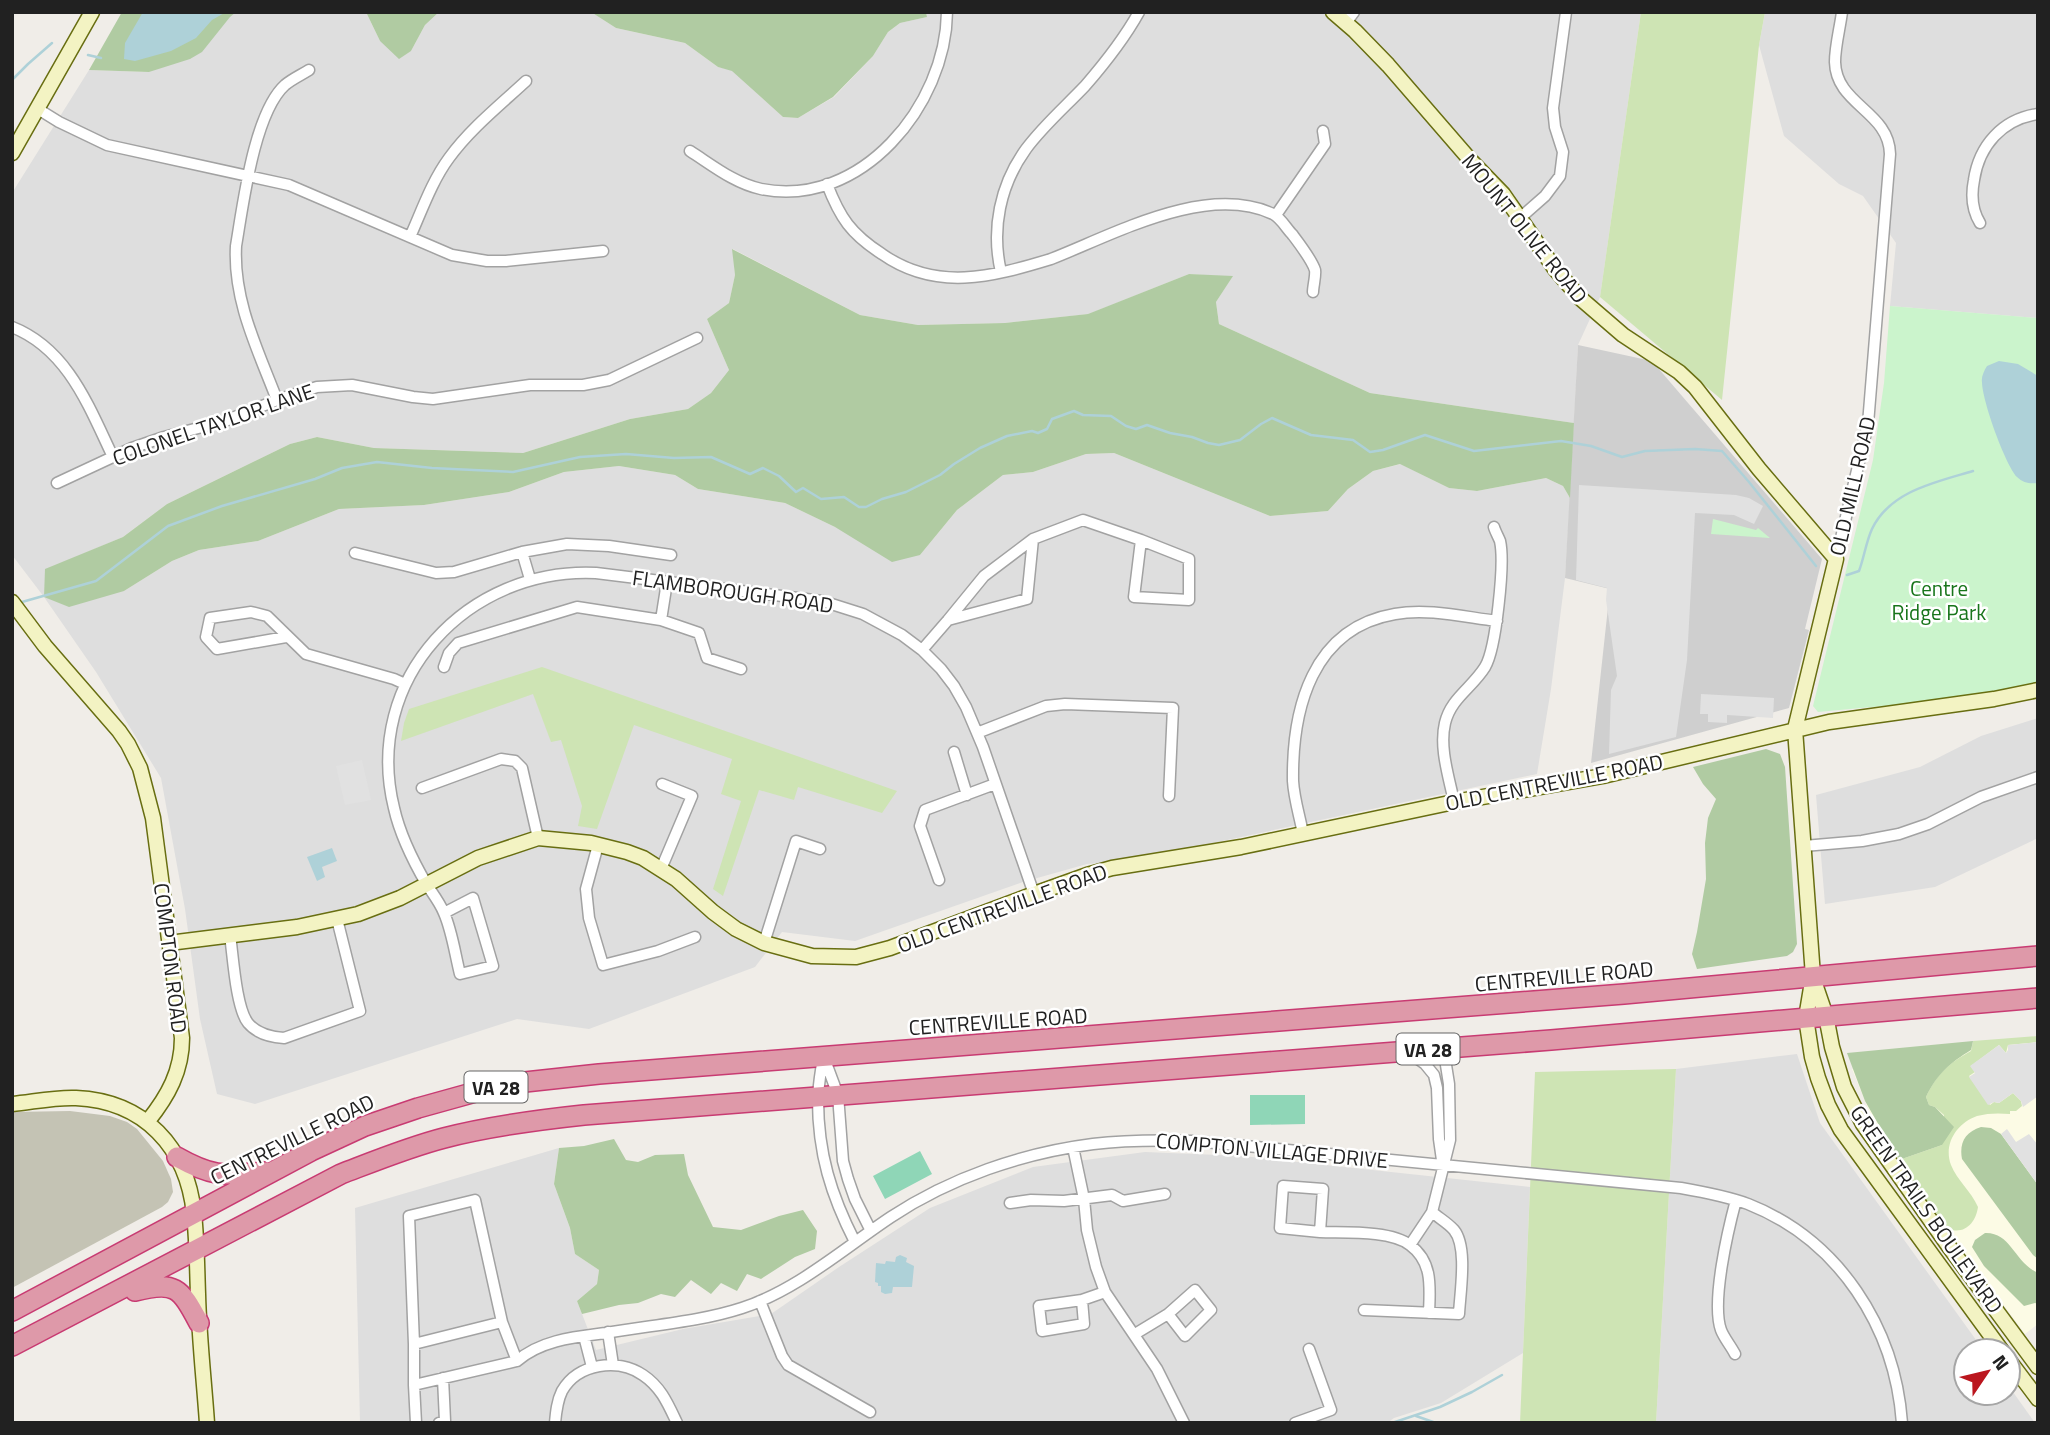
<svg xmlns="http://www.w3.org/2000/svg" width="2050" height="1435" viewBox="0 0 2050 1435" font-family="'Titillium Web',sans-serif">
<style>
.residential{fill:#dedede}
.education{fill:#fcfbe5}
.religious{fill:#cfcfcf}
.construction{fill:#c4c3b4}
.grass{fill:#cee4b4}
.forest{fill:#b0cba2}
.park{fill:#cbf4cc}
.pitch{fill:#8fd6b7}
.parking{fill:#e1e1e1}
.water{fill:#aed1d8}
.lines{fill:none;stroke-linecap:round;stroke-linejoin:round}
.stream{stroke:#aed1d8;stroke-width:2.5}
.street-casing{stroke:#a2a2a2;stroke-width:13}
.secondary-casing{stroke:#686e11;stroke-width:17}
.highway-casing{stroke:#c83b72;stroke-width:22}
.street{stroke:#fff;stroke-width:10}
.secondary{stroke:#f3f3c3;stroke-width:14}
.highway{stroke:#de99a9;stroke-width:19}
.labels{text-anchor:middle;dominant-baseline:central;stroke-width:5;stroke-linejoin:round;paint-order:stroke}
.shield{fill:#fff;stroke:#646464;stroke-width:2}
.shield-label{font-size:19px;font-weight:bold;fill:#212121}
.street-label{font-size:21px;fill:#212121;stroke:#fff}
.park-label{font-size:21px;fill:#18751b;stroke:#fff}
</style>
<rect width="100%" height="100%" fill="#f0ede8"/>
<path class="residential" d="M236,12H366L380,41L411,51L425,25L439,12H591L616,28L685,43L718,67L732,70L783,117L798,118L834,97L873,56L888,32L900,23L927,17L926,12H1641L1600,297L1578,345L1574,423L1370,393L1219,324L1216,302L1232,277L1189,274L1089,314L1005,323L918,325L860,315L733,249L735,275L729,303L707,319L729,370L711,393L688,409L630,419L523,453L374,448L317,437L290,444L167,504L123,537L45,570L124,591L172,561L199,550L258,541L339,509L424,505L509,492L564,472L619,466L675,475L698,489L785,503L835,527L920,555L957,510L1003,475L1033,472L1086,454L1114,453L1270,516L1328,511L1348,489L1373,471L1401,464L1449,488L1477,491L1546,478L1563,486L1570,498L1565,578L1551,689L1537,774L1133,860L1087,864L1023,882L855,941L782,932L755,967L589,1029L517,1019L255,1104L217,1094L200,1019L185,909L161,778L96,672L44,597L12,555V193L89,70L149,72Z
M1765,12H2038V318L1890,306L1896,243L1863,196L1839,184L1784,136L1759,45Z
M2038,718V838L1935,887L1825,904L1816,795L1920,767L1981,736Z
M1797,1054L1820,1123L1984,1351H1966V1393H2008V1385L2035,1423H1656L1676,1069Z
M559,1148L554,1184L570,1228L575,1254L599,1270L597,1284L577,1301L596,1350L683,1329L771,1314L839,1267L930,1208L1033,1167L1145,1152L1243,1156L1530,1187L1523,1353L1441,1403L1394,1418L1387,1423H360L355,1208Z"/>
<path class="education" d="M2038,1036V1324L2025,1334L1913,1183L1870,1113L1852,1069Z"/>
<path class="religious" d="M1578,345L1652,361L1822,559L1805,629L1809,630L1789,708L1591,763L1610,589L1565,578Z"/>
<path class="construction" d="M70,1111L110,1116L127,1122L137,1129L163,1161L171,1179L173,1192L168,1202L162,1207L12,1288V1112Z"/>
<path class="grass" d="M1641,12H1765L1759,45L1722,400L1600,297Z
M542,667L897,791L882,813L798,787L794,800L759,790L723,896L713,889L741,801L721,794L732,759L634,725L597,829L578,826L582,806L561,740L551,742L533,694L401,741L404,723L409,709Z
M2038,1036V1042L2008,1045L2006,1053L1999,1045L1971,1066L1975,1072L1969,1076L1990,1105L1994,1102L1999,1103L2013,1093L2021,1101L2022,1106L2016,1111H2010V1114C1999,1113 1988,1113 1977,1116C1957,1123 1943,1144 1951,1165C1957,1180 1971,1191 1978,1207C1976,1222 1965,1235 1949,1229L1914,1185L1899,1160L1942,1145L1944,1115L1935,1107L1929,1105L1926,1097C1937,1074 1949,1063 1971,1051L1973,1041Z
M1676,1069L1656,1423H1520L1535,1072Z"/>
<path class="forest" d="M122,12H236L230,17L202,52L190,59L149,72L89,70Z
M366,12H439L425,25L411,51L399,59L380,41Z
M591,12H926L927,17L900,23L888,32L873,56L833,97L798,118L783,117L732,71L718,67L685,43L616,28Z
M732,249L860,315L918,325L1005,323L1088,314L1189,274L1233,276L1216,302L1219,324L1370,393L1574,423L1570,498L1563,486L1546,478L1477,491L1449,488L1400,464L1373,471L1348,489L1328,511L1270,516L1114,453L1086,454L1033,472L1003,475L957,510L920,555L892,562L835,527L785,503L698,489L675,475L619,466L564,472L509,492L424,505L339,509L258,541L199,550L172,561L124,591L69,607L44,597L45,569L123,537L167,504L290,444L317,437L374,448L523,453L630,419L688,409L711,393L729,370L707,319L729,303L735,275Z
M1766,749L1780,754L1785,767L1797,944L1793,952L1787,956L1697,969L1692,954L1697,932L1706,879L1705,843L1708,818L1716,799L1703,784L1693,767Z
M1973,1041L1971,1050C1950,1063 1937,1074 1926,1097L1929,1105L1935,1107L1954,1127L1942,1145L1899,1160L1865,1101L1847,1053Z
M1981,1127L1991,1128L2001,1134L2038,1185V1259L2033,1255L1962,1159C1959,1143 1965,1132 1981,1127Z
M614,1139L626,1160L638,1162L655,1155L684,1154L688,1175L713,1227L741,1230L779,1216L803,1210L817,1231L815,1249L795,1257L761,1279L747,1274L737,1291L721,1283L711,1294L691,1280L675,1297L661,1294L638,1303L619,1305L582,1314L577,1301L597,1284L599,1270L575,1254L570,1228L554,1184L559,1148L584,1146Z
M1985,1233C2011,1232 2014,1262 2038,1273V1304L2035,1303L2024,1306L1984,1266L1972,1247L1975,1240Z"/>
<path class="park" d="M1890,306L2038,318V683C1966,700 1891,705 1818,712L1813,706L1873,460L1884,383Z
M1713,519L1756,530L1758,528L1770,538L1711,534Z"/>
<path class="pitch" d="M1250,1095H1305V1124L1250,1125Z
M920,1151L932,1174L885,1199L873,1176Z"/>
<path class="parking" d="M1579,485L1736,495L1749,498L1763,506L1754,524L1734,515L1695,513L1687,660L1676,737L1609,754L1611,690L1617,676L1606,600L1607,588L1576,580Z
M1701,694L1774,698L1773,718L1727,715V723L1708,722V714H1700Z
M362,760L371,800L345,805L336,766Z
M2038,1042V1096L2023,1107L2021,1101L2013,1093L1999,1103L1994,1102L1988,1105L1969,1077L1975,1073L1970,1066L1999,1045L2006,1053L2008,1050V1045Z
M2007,1129L2016,1142L2029,1134L2038,1145V1185L2001,1134Z"/>
<path class="water" d="M143,12H226L212,20L196,38L171,51L135,61L124,59L125,43Z
M1999,361L2018,364L2038,376V483C2030,484 2023,483 2017,477C2005,464 1982,400 1982,382C1981,377 1984,371 1987,366Z
M332,848L337,861L322,867L325,877L317,881L307,857Z
M900,1255L907,1258L906,1262L914,1266L912,1287H893L892,1293L885,1294L881,1292V1286H878V1283L875,1282L876,1263L885,1264L886,1261L895,1262L896,1257Z"/>
<g class="lines">
<path class="stream" d="M88,55L101,58
M12,80L28,64L52,43
M1847,575L1859,571C1864,558 1866,542 1872,529C1890,491 1936,482 1973,471
M22,602L96,581L168,526L222,506L315,479L342,468L377,462L432,468L513,472L580,457L626,454L674,458L711,457L750,474L763,468L779,476L796,492L803,488L821,499L844,497L859,507H866L882,499L906,492L940,475L954,464L980,448L1007,436L1032,431L1038,433L1047,429L1052,419L1074,411L1083,415L1111,416L1126,426L1136,429L1147,425L1170,433L1192,437L1208,443L1219,445L1240,440L1261,424L1272,418L1311,435L1353,440L1370,452L1383,450L1425,435L1474,451L1561,441L1591,446L1622,457L1645,451L1695,449L1722,451L1749,482L1816,566
M1416,1416L1436,1423
M1392,1423L1440,1407L1472,1392L1502,1375"/>
<g class="street-casing">
<path id="street" d="M1346,23L1354,12
M38,109L59,122L107,145L289,185L452,255L487,261H506L603,251
M690,151C712,165 734,183 761,189C861,209 946,105 947,12
M827,184C840,218 851,234 882,254C936,292 992,277 1051,259C1115,234 1206,183 1273,214C1281,218 1286,228 1292,234C1298,242 1312,260 1315,270C1316,276 1313,286 1313,292
M1276,215L1325,144L1323,131
M1520,218L1545,196L1560,176L1563,152L1555,127L1553,108L1566,12
M1980,223C1972,210 1971,195 1974,180C1979,146 2002,119 2038,114
M410,237C422,210 432,181 449,158C470,129 500,105 526,81
M1001,272C991,229 1000,185 1026,149C1043,126 1065,107 1085,86C1105,63 1124,39 1139,12
M12,327C68,349 89,407 113,457
M277,400C258,350 233,301 236,246C243,205 254,113 285,85C292,79 301,75 309,70
M57,483L132,448L164,437L225,421L277,400L317,387L352,385L413,397L433,399L530,385H583L609,380L697,338
M1141,540L1189,559V600L1134,597Z
M355,553L436,573L454,572L522,552
M1836,559L1868,424L1890,154C1889,111 1836,105 1835,62C1835,46 1840,28 1842,12
M530,579L522,552L567,544L609,546L671,555
M667,582L661,620L699,633L707,658L741,669
M948,620L984,576L1033,539L1083,520L1141,540
M286,637L217,649L206,637L210,618L251,612L267,616L306,654L394,679L405,684
M922,650L948,620L1027,599L1033,539
M444,667L449,653L458,643L577,607L661,620
M977,733L1046,706L1065,704L1173,708L1169,796
M954,752L967,795
M422,788L501,759L515,761L522,768L538,838
M1454,802C1449,777 1439,748 1445,723C1451,698 1472,688 1485,667C1496,649 1505,563 1500,541C1498,536 1495,531 1494,527
M1303,834C1300,817 1294,799 1293,781C1292,709 1312,628 1395,614C1428,608 1464,617 1497,621
M598,845L586,889L589,918L603,965L658,951L695,937
M1804,846L1862,841L1899,834L1928,824L1981,797L2038,777
M661,869L692,796L662,784
M939,880L920,826L925,810L995,784
M444,913L473,898L493,966L460,974C455,954 452,931 444,913C440,903 433,894 427,885C413,861 400,835 394,808C362,679 468,567 596,573L822,601L863,614L902,635L922,650L941,669L954,686L966,707L983,747L1034,894
M230,935C233,956 236,1008 248,1023C257,1034 271,1037 284,1038L360,1011L337,919
M764,943L796,841L820,849
M1408,1052L1425,1064L1434,1075L1437,1088L1439,1139L1442,1160
M823,1057C821,1071 818,1086 818,1100C818,1153 831,1195 855,1242
M825,1060L838,1095L843,1161L848,1179L855,1199L871,1231
M1073,1147L1084,1199L1087,1230L1096,1267L1105,1292L1157,1369L1184,1423
M1283,1186L1323,1189L1320,1232L1280,1228Z
M1010,1203L1031,1200L1064,1201L1112,1195L1123,1201L1165,1194
M1320,1232C1344,1233 1390,1230 1410,1245L1432,1212
M1410,1245C1433,1262 1430,1287 1429,1313
M1082,1300L1039,1306L1042,1331L1084,1324L1082,1300L1105,1292
M760,1301L782,1356L788,1365L870,1412
M1364,1310L1459,1314C1460,1293 1468,1247 1454,1230C1448,1223 1439,1218 1432,1212L1450,1140L1449,1084L1446,1065V1059L1454,1048
M608,1332L613,1365
M1135,1334L1168,1314L1195,1290L1211,1310L1185,1336L1168,1314
M584,1336L592,1367
M414,1344L409,1216L475,1200L502,1322
M1735,1354C1731,1346 1724,1338 1721,1330C1711,1302 1728,1230 1736,1200
M414,1385V1344L502,1322L517,1361
M416,1423L414,1385L517,1361C541,1340 575,1337 606,1333C651,1325 699,1322 742,1308C797,1290 843,1249 891,1217C950,1178 1022,1153 1093,1144C1126,1140 1160,1140 1194,1141L1681,1188C1704,1192 1726,1196 1748,1204C1839,1240 1895,1327 1902,1423
M439,1423L445,1421L443,1378
M555,1423C556,1412 557,1401 562,1391C578,1363 618,1358 643,1375C661,1387 668,1404 677,1423
M1295,1423L1331,1410L1309,1349"/>
</g>
<g class="secondary-casing">
<path id="secondary" d="M1333,12L1355,31L1388,65L1472,162L1503,194L1555,269L1580,298L1623,335L1679,372L1695,387L1759,469L1836,559L1795,729L1813,976L1806,1018L1812,1057L1818,1078L1828,1105L1841,1130L2002,1351
M12,153L92,12
M12,602L45,646L119,731L128,744L140,768L153,818L182,1038C182,1071 168,1096 148,1121
M169,943L297,927L358,914L400,898L478,858L538,838L591,843L627,852L643,858L676,879L713,912L736,929L764,943L812,956L856,957L890,948L1034,894L1087,875L1112,868L1241,847L1454,802L1603,776L1829,722L1994,699L2038,690
M1813,978L1826,1016L1832,1047L1844,1087L1863,1124L1950,1248L2038,1367
M12,1104C33,1102 55,1097 76,1098C144,1101 187,1147 194,1214C197,1241 197,1268 198,1294C199,1337 204,1380 207,1423
M2008,1359L2038,1399"/>
</g>
<g class="highway-casing">
<path id="highway" d="M177,1157C214,1178 225,1175 266,1172
M135,1291C175,1281 180,1287 199,1323
M12,1311L311,1151L365,1126L418,1108L490,1088L525,1082L599,1074L1624,994L2038,956
M12,1346L341,1174C375,1161 409,1147 444,1138C490,1126 537,1120 584,1115L1551,1040L2038,998"/>
</g>
<use href="#street" class="street"/>
<use href="#secondary" class="secondary"/>
<use href="#highway" class="highway"/>
</g>
<g class="labels">
<g class="shield">
<rect x="1396.5" y="1033.5" width="63" height="31" rx="5"/>
<rect x="464.5" y="1071.5" width="63" height="31" rx="5"/>
</g>
<g class="shield-label">
<text x="1428" y="1049">VA 28</text>
<text x="496" y="1087">VA 28</text>
</g>
<g class="street-label">
<text transform="translate(1525 228) rotate(51)">MOUNT OLIVE ROAD</text>
<text transform="translate(213 424) rotate(-19)">COLONEL TAYLOR LANE</text>
<text transform="translate(1852 486) rotate(-77)">OLD MILL ROAD</text>
<text transform="translate(733 591) rotate(8)">FLAMBOROUGH ROAD</text>
<text transform="translate(1554 782) rotate(-11)">OLD CENTREVILLE ROAD</text>
<text transform="translate(1002 908) rotate(-20)">OLD CENTREVILLE ROAD</text>
<text transform="translate(171 958) rotate(83)">COMPTON ROAD</text>
<text transform="translate(1564 976) rotate(-5)">CENTREVILLE ROAD</text>
<text transform="translate(998 1021) rotate(-4)">CENTREVILLE ROAD</text>
<text transform="translate(292 1139) rotate(-26)">CENTREVILLE ROAD</text>
<text transform="translate(1272 1150) rotate(5)">COMPTON VILLAGE DRIVE</text>
<text transform="translate(1927 1209) rotate(55)">GREEN TRAILS BOULEVARD</text>
</g>
<g class="park-label">
<text x="1939" y="588">Centre<tspan x="1939" dy="24">Ridge Park</tspan></text>
</g>
</g>
<rect width="2050" height="1435" fill="none" stroke="#212121" stroke-width="28"/>
<g transform="translate(1987 1372) rotate(55)"><circle r="33" fill="#ffffff" stroke="#a6a6a6" stroke-width="2"/>
<path d="M0-5L12 26L0 18L-12 26Z" fill="#bb161e"/>
<text y="-10" font-size="19" font-weight="bold" text-anchor="middle" fill="#212121">N</text>
</g>
</svg>
